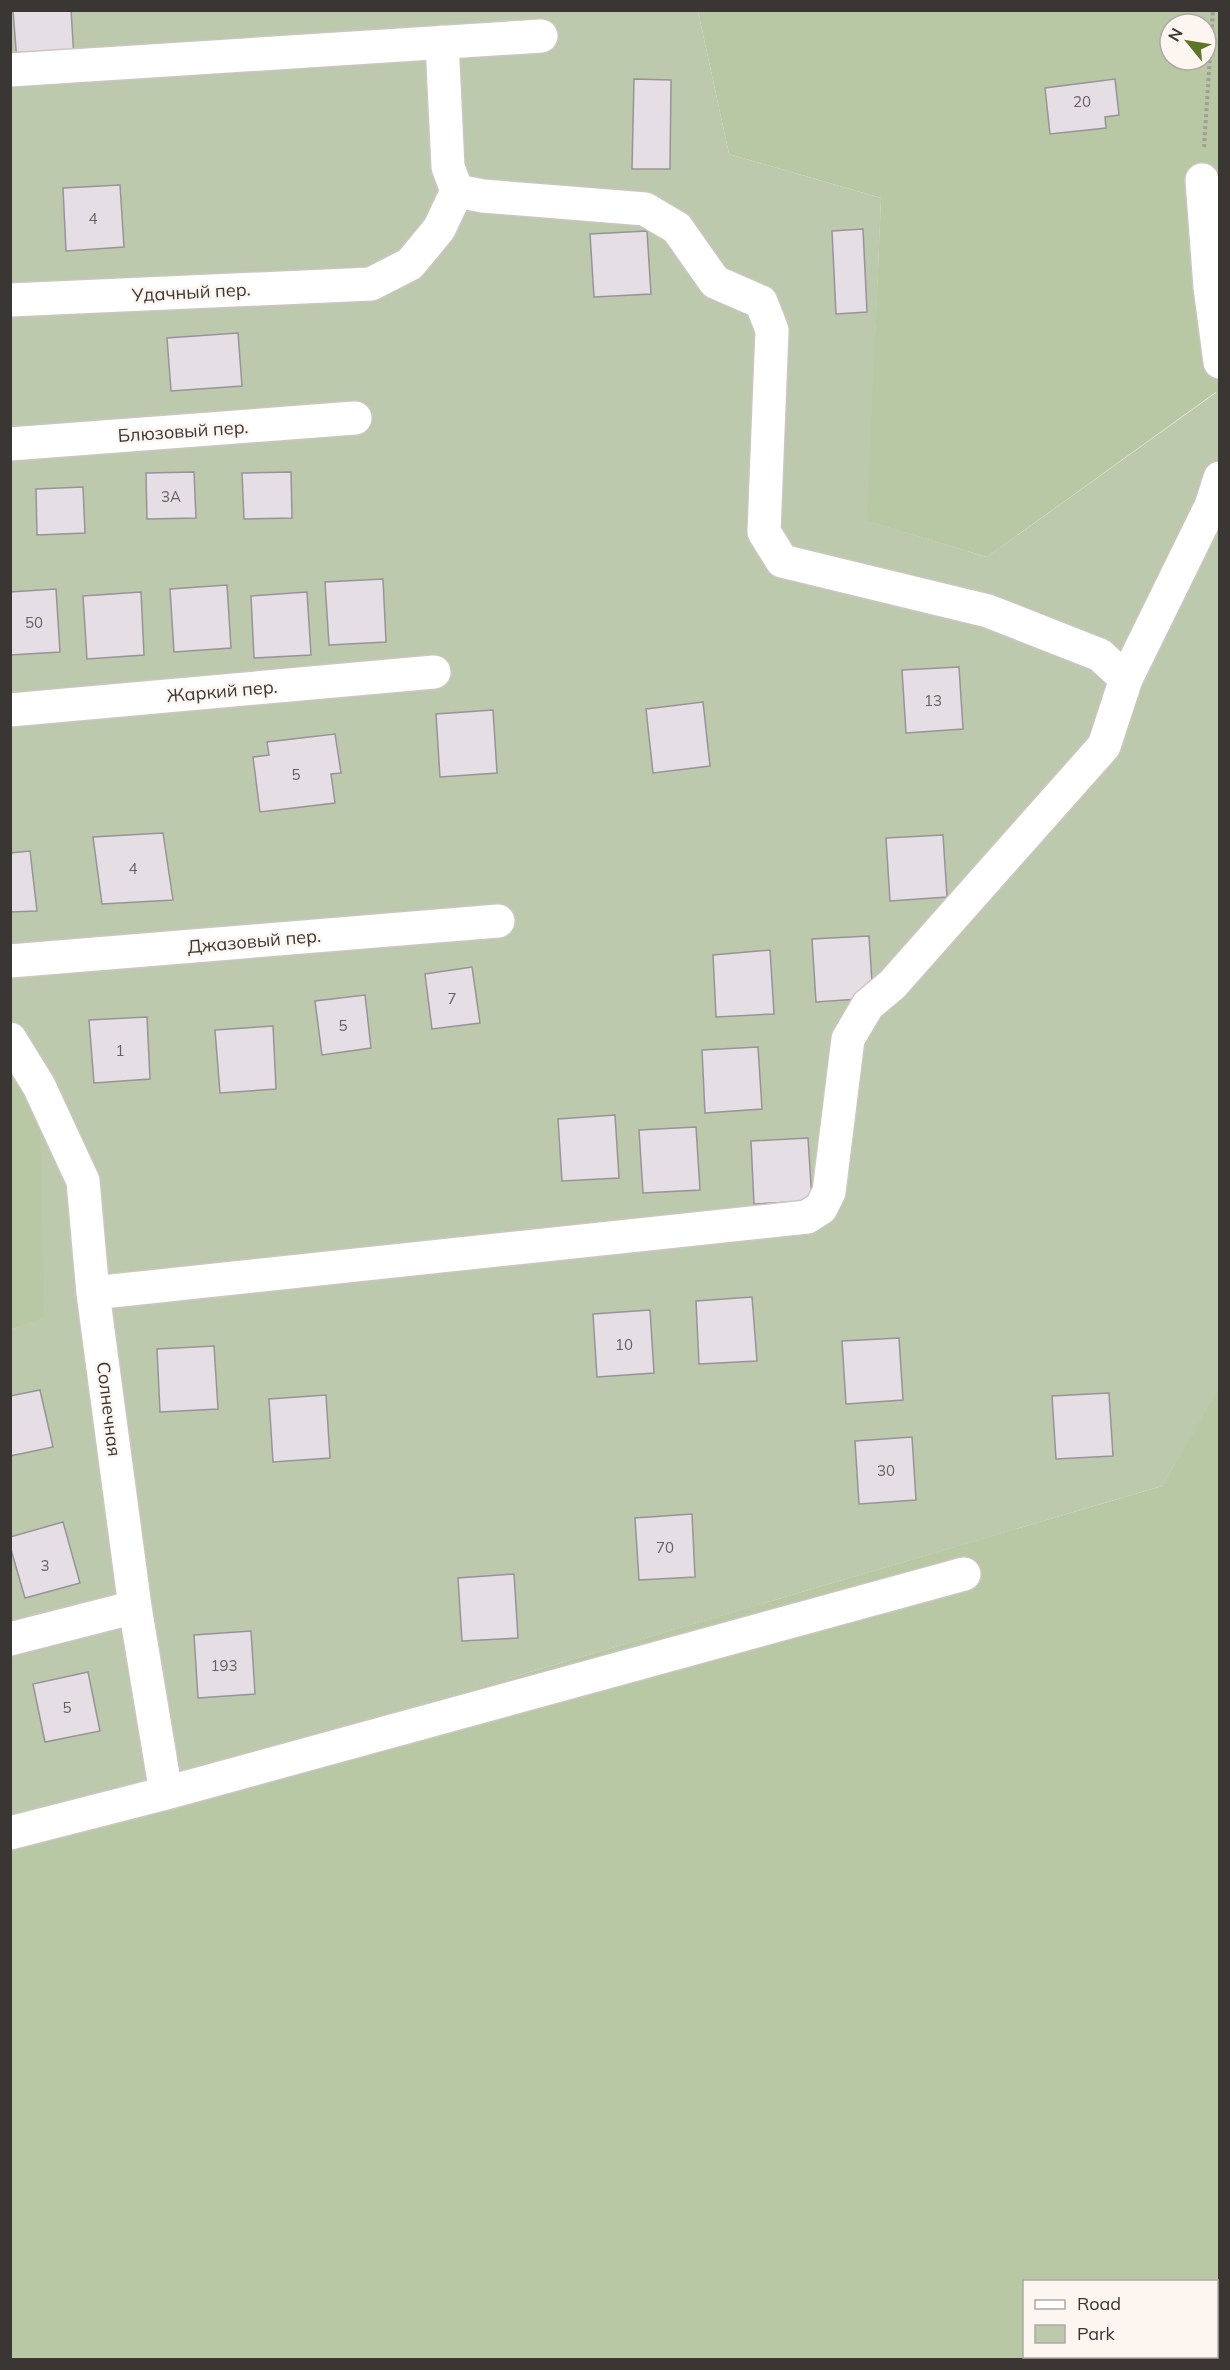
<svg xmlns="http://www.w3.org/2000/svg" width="1230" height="2370" viewBox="0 0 1230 2370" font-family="Mulish,sans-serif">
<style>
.green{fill:#bcc9ac}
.forest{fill:#b8c7a4;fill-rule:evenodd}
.building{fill:#e5dfe5;stroke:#999399;stroke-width:1.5}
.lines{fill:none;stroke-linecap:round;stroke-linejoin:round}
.minor-casing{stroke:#cdc5c1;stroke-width:36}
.path{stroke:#a39d99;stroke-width:4;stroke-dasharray:3 3;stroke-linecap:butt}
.minor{stroke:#fff;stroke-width:33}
.labels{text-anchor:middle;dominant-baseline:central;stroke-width:5;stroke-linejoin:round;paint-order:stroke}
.number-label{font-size:15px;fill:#646060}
.street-label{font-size:18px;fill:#393634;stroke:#fdf5f0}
</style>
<rect width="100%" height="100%" fill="#fdf5f0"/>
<path class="green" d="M11,11H698L729,154L881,198L868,521L987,557L1217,392L1219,395L1220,1389L1162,1486L11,1825V1330L44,1316L11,1048Z"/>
<path class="forest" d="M698,11H1219V395L1216,392L987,557L867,521L881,198L729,154ZM1170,24H1206V60H1170Z
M10,1048L39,1086L44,1317L11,1330Z
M1219,1389V2359H11L10,1825L1162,1486ZM1024,2282H1216V2356H1024Z"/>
<path class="building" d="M13,10H71L74,58L17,62Z
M634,79L671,80L670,169H632Z
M1115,79L1119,115L1105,117L1106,128L1050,134L1045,88Z
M120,185L124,247L66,251L63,188Z
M863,229L867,312L836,314L832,231Z
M647,231L651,294L594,297L590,234Z
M238,333L242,386L171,391L167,338Z
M194,472L196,518L147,519L146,473Z
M291,472L292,518L244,519L242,473Z
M83,487L85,533L37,535L36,489Z
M383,579L386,642L329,645L325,582Z
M227,585L231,648L174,652L170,589Z
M56,589L60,652L10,655V592Z
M141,592L144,655L87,659L83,596Z
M307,592L311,655L254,658L251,596Z
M959,667L963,729L906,733L902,670Z
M703,702L710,766L653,773L646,709Z
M493,710L497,773L440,777L436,714Z
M335,734L341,773L331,774L335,803L260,812L253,757L269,755L267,742Z
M163,833L173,900L102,904L93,837Z
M943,835L947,897L890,901L886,838Z
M30,851L37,911L10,912V853Z
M869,936L873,998L816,1002L812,939Z
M770,950L774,1014L716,1017L713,955Z
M472,967L480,1023L432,1029L425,974Z
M365,995L371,1048L322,1055L315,1001Z
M147,1017L150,1079L94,1083L89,1020Z
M273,1026L276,1089L220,1093L215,1030Z
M758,1047L762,1109L705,1113L702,1050Z
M615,1115L619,1178L562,1181L558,1119Z
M696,1127L700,1190L643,1193L639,1130Z
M808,1138L812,1201L754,1204L751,1141Z
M752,1297L757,1361L699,1364L696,1301Z
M650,1310L654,1373L597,1377L593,1314Z
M899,1338L903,1400L846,1404L842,1341Z
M214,1346L218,1409L160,1412L157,1349Z
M40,1390L53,1447L10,1456V1396Z
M1109,1393L1113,1456L1056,1459L1052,1396Z
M326,1395L330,1458L273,1462L269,1399Z
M912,1437L916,1500L859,1504L855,1441Z
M692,1514L695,1577L639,1580L635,1518Z
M63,1522L80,1583L25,1598L10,1546V1537Z
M514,1574L518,1638L462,1641L458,1578Z
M251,1631L255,1694L198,1698L194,1635Z
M88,1672L100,1731L45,1742L33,1684Z"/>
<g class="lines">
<g class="minor-casing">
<path id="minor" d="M442,42L448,167L457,191L483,196L645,209L677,228L715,282L761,302L772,330L764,532L782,561L988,611L1100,655L1126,679
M10,70L541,36
M1202,180L1210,287L1220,362
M10,300L371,284L410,264L439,229L457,191
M10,444L355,418
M10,710L434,672
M10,961L498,921
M10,1039L39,1086L83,1181L93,1293L135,1607L166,1793
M93,1293L807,1217L821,1208L829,1192L848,1039L868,1005L892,985L1104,746L1126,679L1211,506L1220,478
M10,1639L135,1607
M10,1833L166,1793L964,1574"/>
</g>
<path class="path" d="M1204,147L1213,10"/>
<use href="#minor" class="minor"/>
</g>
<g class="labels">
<g class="number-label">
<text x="1082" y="101">20</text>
<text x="93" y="218">4</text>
<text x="171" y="496">3А</text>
<text x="34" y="622">50</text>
<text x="933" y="700">13</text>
<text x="296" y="774">5</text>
<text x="133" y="868">4</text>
<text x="452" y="998">7</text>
<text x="343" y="1025">5</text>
<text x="120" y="1050">1</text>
<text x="624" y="1344">10</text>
<text x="886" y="1470">30</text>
<text x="665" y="1547">70</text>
<text x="45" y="1565">3</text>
<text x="224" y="1665">193</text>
<text x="67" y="1707">5</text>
</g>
<g class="street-label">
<text transform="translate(191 292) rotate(-3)">Удачный пер.</text>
<text transform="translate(183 431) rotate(-4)">Блюзовый пер.</text>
<text transform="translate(222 691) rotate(-5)">Жаркий пер.</text>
<text transform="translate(254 941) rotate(-5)">Джазовый пер.</text>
<text transform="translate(109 1409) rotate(83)">Солнечная</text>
</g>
</g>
<rect width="1230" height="2370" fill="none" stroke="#393634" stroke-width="24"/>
<rect x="1023" y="2280" width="195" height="78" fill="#fdf5f0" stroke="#afa9a5" stroke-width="1.5"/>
<rect x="1035" y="2300" width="30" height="9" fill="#ffffff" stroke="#afa9a5" stroke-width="1.5"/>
<text x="1077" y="2310" font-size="18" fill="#393634">Road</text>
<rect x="1035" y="2325" width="30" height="18" fill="#bcc9ac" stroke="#afa9a5" stroke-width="1.5"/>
<text x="1077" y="2340" font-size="18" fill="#393634">Park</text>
<g transform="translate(1188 42) rotate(300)"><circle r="28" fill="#fdf5f0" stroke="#afa9a5" stroke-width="1.5"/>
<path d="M0-4.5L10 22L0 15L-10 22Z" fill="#5d7527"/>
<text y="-9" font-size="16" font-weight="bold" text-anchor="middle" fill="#393634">N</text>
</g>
</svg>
